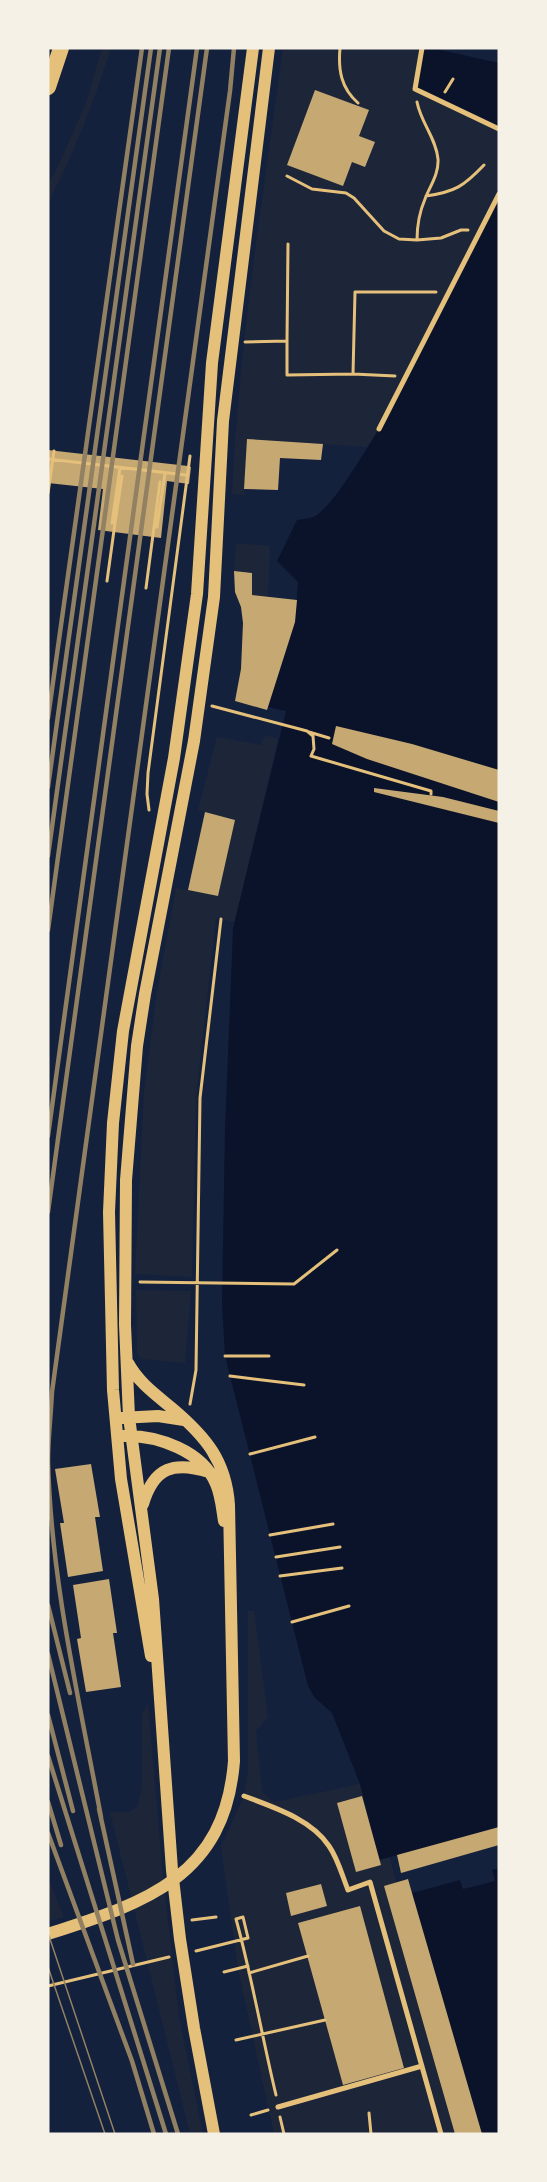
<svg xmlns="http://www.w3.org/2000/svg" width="547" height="2182" viewBox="0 0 547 2182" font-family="'Fira Sans',sans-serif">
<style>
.green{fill:#1d2539}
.water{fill:#0b132b}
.pier{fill:#14213d}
.building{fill:#c6a872}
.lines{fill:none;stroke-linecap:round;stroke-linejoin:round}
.path{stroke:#e5c07b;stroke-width:3}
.pedestrian{stroke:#e5c07b;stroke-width:5}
.secondary{stroke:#e5c07b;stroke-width:12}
.trunk{stroke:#e5c07b;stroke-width:16}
.tram{stroke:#918062;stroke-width:1.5}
.rail{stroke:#918062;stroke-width:4.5}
</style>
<rect width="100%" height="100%" fill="#14213d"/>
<path class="green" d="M102,48H111C94,102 74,153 48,203V185L59,164L86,103Z
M283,48H422L499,129V194L379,429L368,447L248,439L244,495L232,494C239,345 263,196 283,48Z
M236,543L270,546L268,597L252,595V573L234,571Z
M265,735L278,739L235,922L216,918L196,1097L192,1277L135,1274L144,1092L157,992L176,888L218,896L235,820L198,810L217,737L261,745Z
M136,1290L191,1291L185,1363L141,1359L137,1353Z
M248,1611H254L268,1717L256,1731L262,1792L274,1802L360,1784L379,1860L390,1857L408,1879L482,2134H274L238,1969L221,1846L244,1796L248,1771Z
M148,1703L162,1867L179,2017L203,2134H190L110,1812H129L138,1806L142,1787V1714Z
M48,1878L64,1917L48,1921Z"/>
<path class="water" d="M422,48H432L499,63V129L415,89Z
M499,194V2134H482L407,1879L397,1882L390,1857L379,1860L360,1784L332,1713L314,1697L308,1686L225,1356L222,1303L225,1127L233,928L286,711L268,707L295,622L298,582L277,561L297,520C302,519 310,519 315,516C333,507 367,447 379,429Z"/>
<path class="pier" d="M499,1827V1868L492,1870L495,1881L463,1889L460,1880L412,1893L408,1879L397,1882L390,1857Z"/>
<path class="building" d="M315,90L369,110L359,136L375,142L365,167L352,162L343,186L287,165Z
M247,439L323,444L321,460L280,458L278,490L244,489Z
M48,450L188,466L191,467L189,484L167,481L161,538L98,530L103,489L48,483Z
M234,571L252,573V595L297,600L295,622L267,710L235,701L241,669L243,623L241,607L235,592Z
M336,726L412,744L499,770V802L367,759L332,744Z
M374,788L443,797L499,811V823L374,792Z
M205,812L235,820L218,896L188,890Z
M91,1464L100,1517H95L103,1571L68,1577L60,1523H64L55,1469Z
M109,1579L117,1633H113L121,1687L86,1692L77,1639L81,1638L73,1585Z
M362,1796L381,1865L356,1872L337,1803Z
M499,1827V1845L401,1873L397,1855Z
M408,1879L412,1893L482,2134H455L384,1886Z
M321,1884L327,1906L291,1916L286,1893Z
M360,1906L404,2068L343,2085L298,1923Z"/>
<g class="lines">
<path class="path" d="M340,48C338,70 341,88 358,103
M445,92L453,79
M287,176L312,189L346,193L354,198L384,231L399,239L417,240L441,238L461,230H468
M426,196C455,192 464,186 484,165
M417,240C417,226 419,213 425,199C430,186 439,174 438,159C436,138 421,123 417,102
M287,341V375L353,374L395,376
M245,342L287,341L288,244
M353,374L355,292H436
M48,459L186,475
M48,493L54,451
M115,523L122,476
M154,527L160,482
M107,581L115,523H112L120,468
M146,588L154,527H157L165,473
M212,706L307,731L313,736L314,749L311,756L431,791V794
M309,732L329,738
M149,810L147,794L148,773L190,456
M140,1282L294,1284L337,1250
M225,1356H269
M230,1376L304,1385
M190,1404L196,1370L200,1098L221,919
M250,1454L315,1437
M270,1535L333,1524
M276,1557L340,1547
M280,1576L342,1568
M292,1622L349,1606
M192,1920L216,1917
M196,1951L248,1938L243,1917L236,1919C252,1977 262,2037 276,2095
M224,1972L248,1966
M249,1973L308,1956
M48,1986L169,1957
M236,2040L325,2020
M369,2113L371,2134
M251,2115L268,2110
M280,2117L284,2134"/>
<path class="pedestrian" d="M422,48L415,89L499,129
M379,429L499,194
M244,1796C273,1807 311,1819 329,1846C338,1859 342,1875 348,1890L370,1882L441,2134
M278,2107L422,2066"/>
<path class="secondary" d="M120,1418L158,1416L184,1420
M124,1436C157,1435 203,1451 216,1484C221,1495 222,1509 224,1521
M143,1504C154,1467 174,1461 209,1472
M151,1656L121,1479L113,1390L109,1212L113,1123L123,1031L174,758L197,594L212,363L253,48
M48,1934C144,1903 225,1878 234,1761L229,1505C226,1461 206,1437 173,1409C155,1394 139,1383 128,1363
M214,2134L194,2028L180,1939L172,1870L153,1599L129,1417L125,1325L126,1180L137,1046L145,994L194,741L214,597L223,421L269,48"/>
<path class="trunk" d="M48,87L61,48"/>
<path class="tram" d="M48,1933L115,2134
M48,1967L105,2134"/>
<path class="rail" d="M48,718L142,48
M48,787L151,48
M48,856L160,48
M48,930L169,48
M48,1136L197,48
M48,1212L207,48
M48,1605L70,1693
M48,1654L118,1940L178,2134
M48,1715L73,1811
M48,1756L166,2134
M48,1802L61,1845
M99,1809L133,1964
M101,1817C79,1699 51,1581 48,1461C48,1438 51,1415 52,1392L230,91L234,48
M48,1833L132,2061L154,2134"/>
</g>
<rect width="547" height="2182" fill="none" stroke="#f6f1e7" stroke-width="99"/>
</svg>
